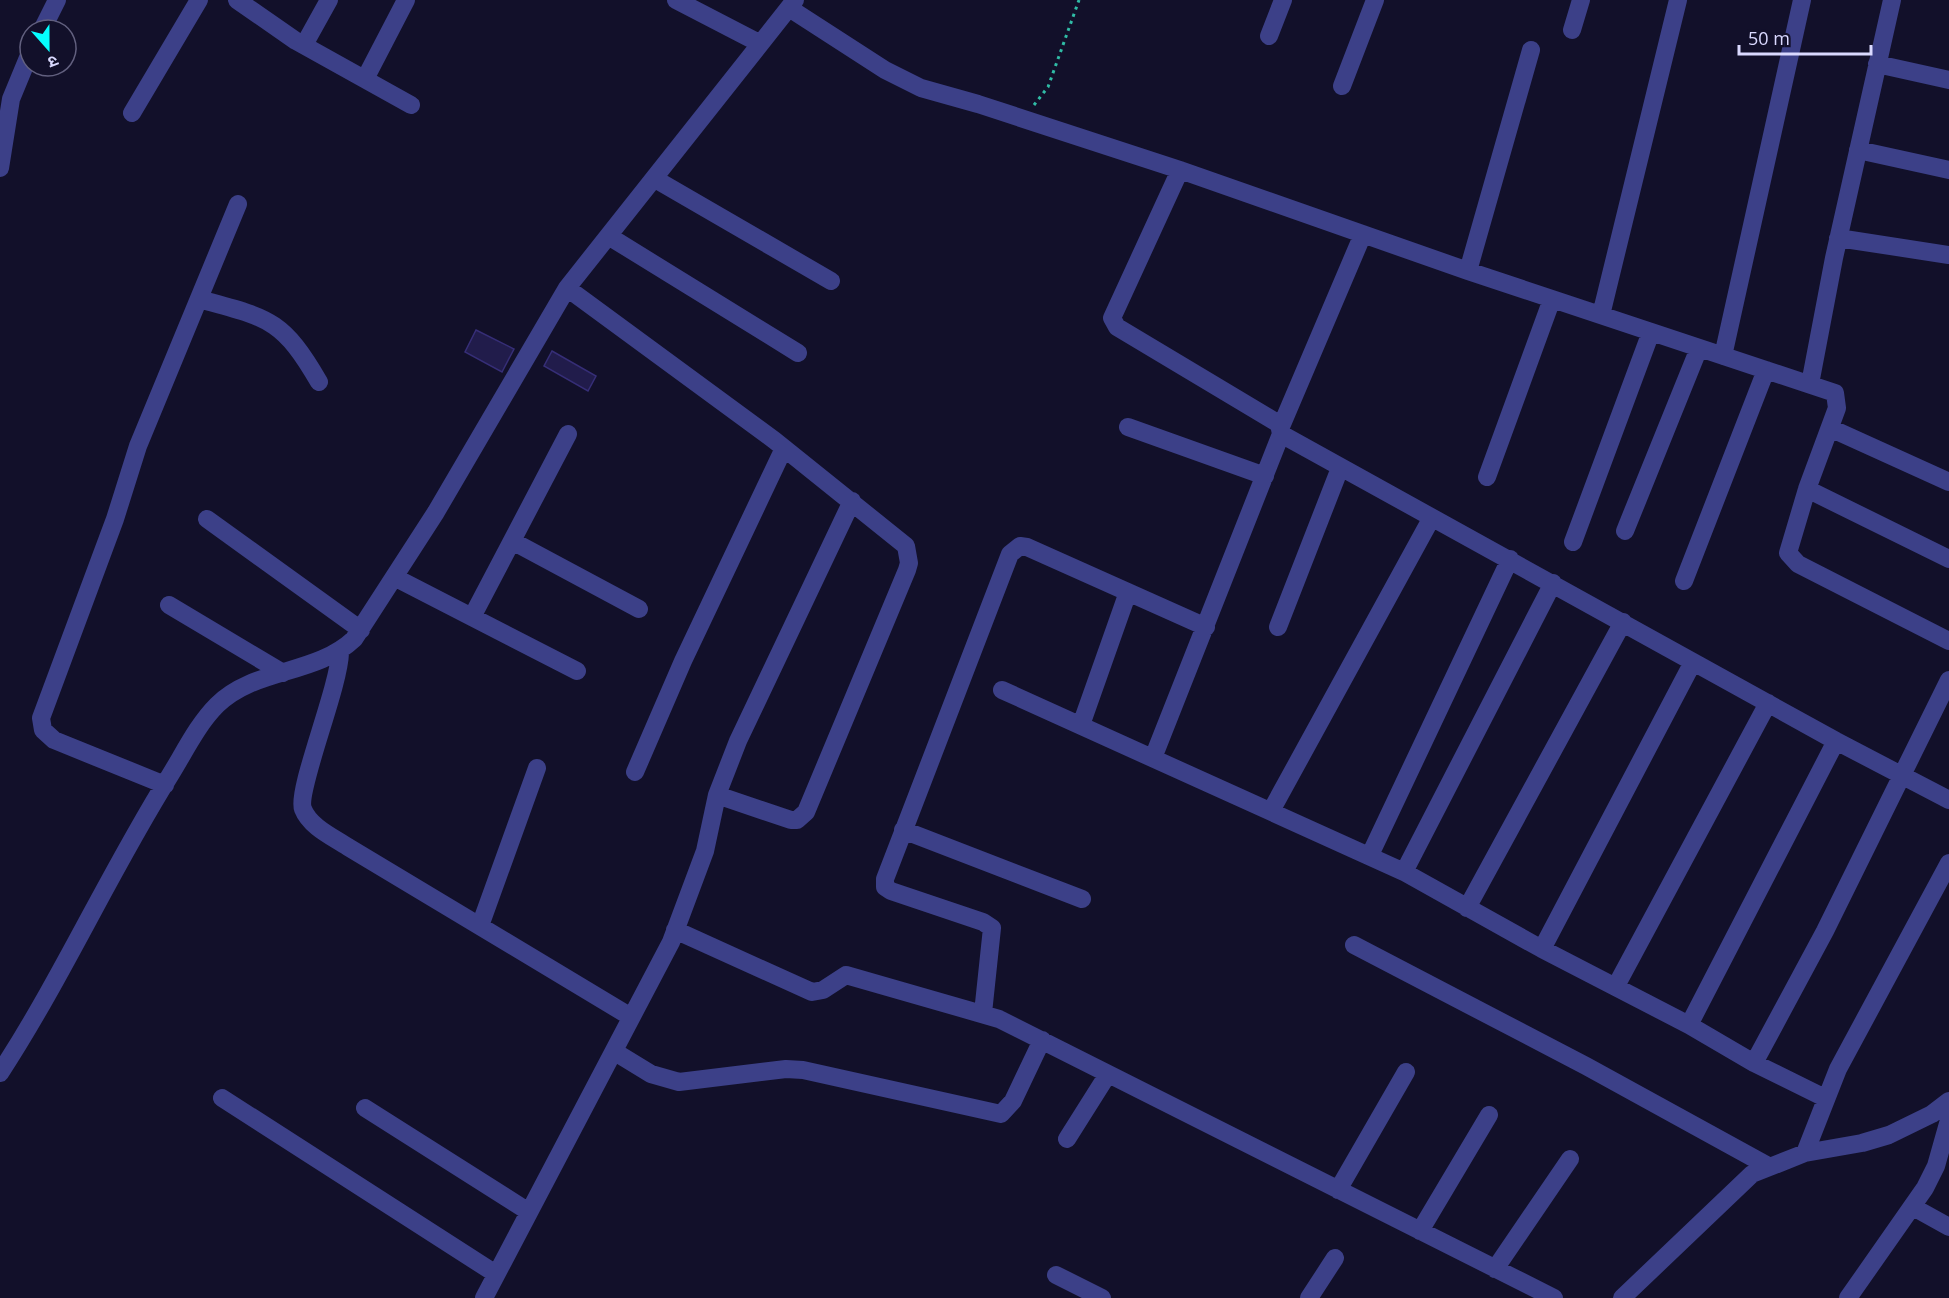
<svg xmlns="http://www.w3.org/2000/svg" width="1949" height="1298" viewBox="0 0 1949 1298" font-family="'Open Sans','Noto Sans Devanagari',sans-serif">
<rect width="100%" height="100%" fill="#12102a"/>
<path fill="#211c4b" stroke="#362e77" stroke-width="1.5" d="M476,330l38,19 -12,23 -37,-20z
M552,351l44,25 -8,15 -44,-25z"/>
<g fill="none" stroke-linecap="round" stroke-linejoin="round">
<path stroke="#30bca6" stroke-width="3" stroke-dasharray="3 4.5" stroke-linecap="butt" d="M1034,105l14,-18 31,-87"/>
<path stroke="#3c4088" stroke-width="18" d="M237,0l59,41 115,64
M676,0l83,43
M789,8l96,62 36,18 57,16 202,66 288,101 367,122 2,15 -30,81 -19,64 10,11 151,77
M42,30l15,-30
M1572,30l9,-30
M1269,36l14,-36
M304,45l25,-45
M1877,64l72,16
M365,79l41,-79
M1342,86l33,-86
M132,113l67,-113
M1858,150l91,20
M0,168l11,-69 19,-46
M655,179l176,102
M610,237l188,116
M1838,238l111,17
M1468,271l63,-221
M567,288l207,152 132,106 3,17 -2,7 -101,242 -9,8h-6l-74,-25
M199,299c69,19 83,19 120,83
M1601,315l77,-315
M1723,356l79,-356
M1810,384l24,-126 58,-258
M1128,427l137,49
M1830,428l119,54
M1280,429l83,-195
M1281,434l555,307 113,59
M1487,477l65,-178
M1807,489l142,70
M207,519l154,111
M1625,531l74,-183
M512,541l127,68
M1573,542l78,-210
M396,578l181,93
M1684,581l82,-211
M169,605l114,68
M472,617l96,-183
M1278,627l62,-159
M340,653c-1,35 -44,138 -37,156 7,18 30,28 45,38l283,170
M1002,690l402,182 138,77 147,76 65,38 71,35
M1081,725l47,-133
M1153,758l128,-324 -2,-10 -162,-97 -5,-9 68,-148
M635,772l48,-111 101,-213
M165,785l-111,-45 -11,-10 -2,-12 74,-199 23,-73 100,-242
M1271,811l160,-292
M903,830l179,69
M1370,855l140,-296
M1404,872l149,-289
M1467,908l156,-286
M480,926l57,-158
M675,930l137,62 11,-2 23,-15 153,44 555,279
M1354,945l232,121 182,100
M1542,949l151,-287
M1616,986l152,-283
M983,1013l9,-85 -9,-6 -92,-31 -6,-4v-8l125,-325 10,-8 7,1 179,80
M1689,1025l147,-284
M615,1052l36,22 28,8 107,-13 17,1 198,44 12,-13 29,-61
M1754,1063l71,-132 124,-251
M0,1073c62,-95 109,-200 169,-296 15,-24 28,-52 48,-72 37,-37 99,-30 137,-66l82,-127 131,-224 228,-288
M222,1098l274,176
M365,1108l164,104
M1067,1139l41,-65
M1805,1153l33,-84 111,-206
M1338,1190l68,-118
M1913,1207l36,20
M1420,1231l69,-116
M1495,1269l75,-110
M1056,1275l46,23
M484,1298l187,-356 34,-91 12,-56 21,-54 114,-240
M1309,1298l26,-40
M1622,1298l130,-124 53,-21 57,-10 27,-8 43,-21 17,-13
M1848,1298l77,-110 11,-22 13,-46"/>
</g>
<g transform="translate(48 48) rotate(159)"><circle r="28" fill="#12102a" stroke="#62607f" stroke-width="1.5"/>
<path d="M0-4.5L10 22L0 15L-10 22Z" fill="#05feff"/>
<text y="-9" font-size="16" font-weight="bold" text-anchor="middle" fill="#dad9ff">उ</text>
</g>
<path d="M1739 45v9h132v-9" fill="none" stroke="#dad9ff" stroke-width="3"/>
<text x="1748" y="45" font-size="18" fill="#dad9ff" stroke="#12102a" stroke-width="4.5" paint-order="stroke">50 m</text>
</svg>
